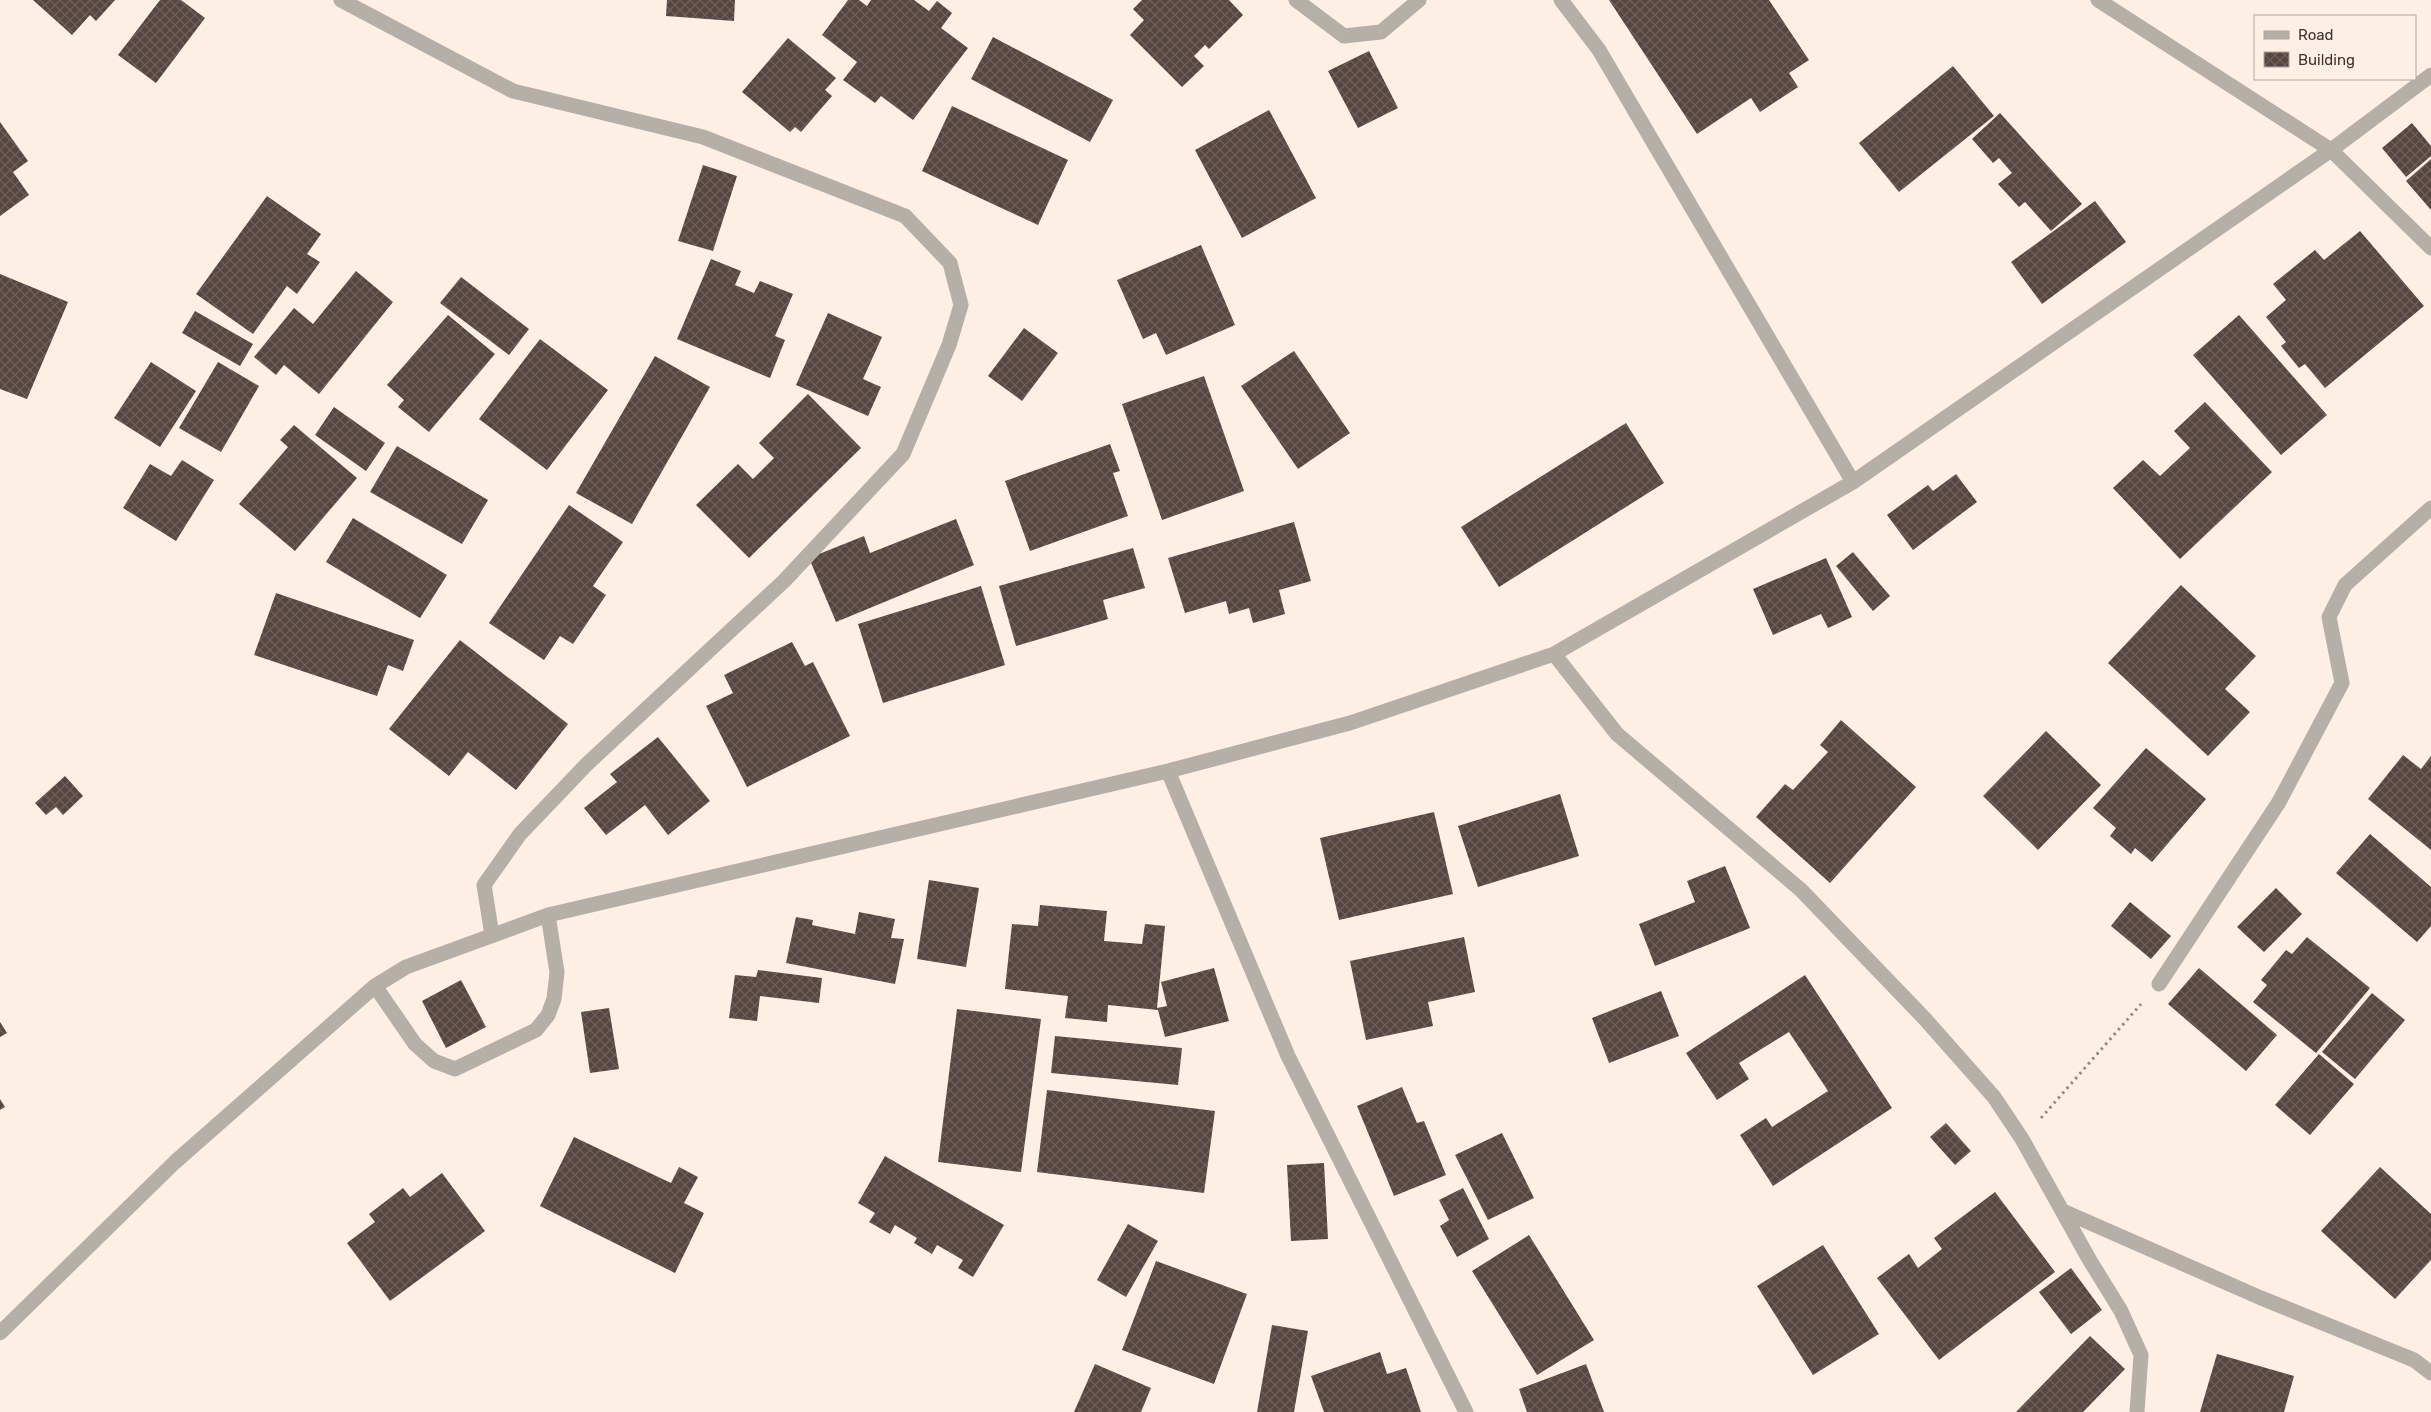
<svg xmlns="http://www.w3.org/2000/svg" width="2431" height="1412" viewBox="0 0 2431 1412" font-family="Rubik,sans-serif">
<defs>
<pattern id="building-cross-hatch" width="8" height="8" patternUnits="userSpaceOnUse" patternTransform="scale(1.25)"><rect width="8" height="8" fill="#574640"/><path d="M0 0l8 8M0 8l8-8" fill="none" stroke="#6d5f5a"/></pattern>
</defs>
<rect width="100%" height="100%" fill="#feefe5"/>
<path fill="url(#building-cross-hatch)" d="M33,0h82l-19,21 -6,-6 -18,20z
M160,0h21l24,18 -49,65 -38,-28z
M667,0h68l-1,21 -68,-5z
M848,0h11l8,6 4,-6h43l15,11 8,-10 15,12 -11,15 27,20 -55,72 -32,-24 -6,7 -32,-23 14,-18 -35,-27z
M1142,0h87l14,15 -34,34 -4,-4 -11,11 10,10 -22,21 -52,-52 14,-15 -11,-11z
M1609,0h160l40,60 -20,13 9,14 -38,25 -9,-14 -54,36z
M993,37l120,63 -23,42 -119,-63z
M788,38l48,40 -11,12 7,6 -31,36 -6,-5 -5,5 -48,-40z
M1369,51l29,57 -40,20 -30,-57z
M1953,66l41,50 -95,76 -40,-49z
M952,106l116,54 -30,65 -116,-54z
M1269,110l47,88 -74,40 -47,-88z
M2000,113l82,91 -31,27 -26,-29 -6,5 -21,-23 14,-11 -13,-15 -6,5 -21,-24z
M0,122l28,39 -15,11 16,23 -29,21z
M2412,123l19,23v10l-25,21 -24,-29z
M2431,159v51l-25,-29z
M703,165l34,11 -24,75 -35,-10z
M267,196l54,38 -14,20 13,8 -23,32 -10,-8 -34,48 -57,-40z
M2095,201l31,41 -84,62 -31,-42z
M2360,231l64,75 -99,82 -20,-24 -6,4 -18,-22 5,-4 -20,-25 20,-17 -13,-16 42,-34 9,10z
M1201,245l34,80 -69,30 -10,-22 -13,6 -26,-59z
M711,259l30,12 -6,14 19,8 6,-12 33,13 -18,42 10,4 -15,38 -93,-39z
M356,271l37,31 -74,92 -35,-29 -8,10 -22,-18 40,-49 19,16z
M0,274l68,28 -41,97 -27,-10z
M461,277l68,52 -20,26 -69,-52z
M195,311l58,33 -13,22 -58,-33z
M828,313l54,24 -19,42 18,8 -13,29 -72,-31z
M448,315l47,39 -66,78 -31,-25 6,-7 -17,-15z
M2239,315l88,100 -46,40 -88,-100z
M1024,328l34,25 -36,48 -34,-25z
M540,339l68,51 -61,80 -68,-51z
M1294,351l56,82 -52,36 -57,-83z
M655,356l55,31 -78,137 -56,-31z
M151,362l45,29 -36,56 -46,-29z
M218,362l41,24 -38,66 -42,-24z
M1204,376l40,115 -82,29 -40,-116z
M808,394l53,54 -112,110 -53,-53 42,-41 15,15 21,-21 -15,-15z
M2205,402l67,70 -92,87 -67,-71 30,-28 17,16 30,-28 -16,-17z
M334,407l51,36 -19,28 -51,-36z
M1626,423l38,60 -165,104 -38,-60z
M294,425l63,53 -62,73 -56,-47 49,-57 -8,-7z
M1110,444l10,27 -7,2 15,43 -98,35 -25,-70z
M397,446l91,54 -26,44 -92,-52z
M182,460l32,20 -38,61 -53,-33 27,-44 21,12z
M1956,474l21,28 -64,48 -26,-35 41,-30 5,6z
M569,505l54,37 -30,44 13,9 -33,49 -13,-8 -16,24 -55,-37z
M353,518l94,57 -27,43 -94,-56z
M956,519l18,46 -138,57 -27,-64 55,-22 6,17z
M1294,522l17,59 -32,9 6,24 -32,9 -4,-15 -20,6 -3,-13 -41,12 -17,-55z
M1133,548l12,40 -42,12 5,19 -92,27 -17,-60z
M1853,552l37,44 -17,15 -37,-45z
M1826,558l26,59 -24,11 -7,-14 -48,21 -20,-46z
M2181,585l75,71 -31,33 25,23 -42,44 -100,-93z
M981,586l24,79 -122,38 -25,-79z
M276,593l138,47 -11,31 -15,-6 -11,31 -123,-41z
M460,640l108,84 -52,66 -48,-38 -19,24 -60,-47z
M792,642l13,24 8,-4 37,74 -103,51 -41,-81 27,-13 -9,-18z
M1841,720l75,67 -86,96 -74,-66 29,-33 8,6 35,-38 -8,-7z
M2046,731l55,54 -63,65 -55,-54z
M658,737l52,64 -42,34 -23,-30 -39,30 -22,-27 33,-26 -7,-8z
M2146,748l60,51 -54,63 -17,-14 -4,6 -21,-18 6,-8 -23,-20z
M2403,755l18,14 10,-13v94l-63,-51z
M65,776l18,20 -20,19 -7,-8 -10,8 -11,-12z
M1560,794l19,62 -101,31 -20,-61z
M1434,812l19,82 -114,26 -19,-82z
M2370,834l61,53v39l-14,16 -81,-69z
M1725,866l25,62 -95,38 -16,-42 56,-22 -8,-21z
M929,880l50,8 -13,79 -49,-8z
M2276,888l26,26 -38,38 -27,-25z
M2130,902l41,34 -20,23 -40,-33z
M1040,905l67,6 -3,30 38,3 3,-20 20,2 -8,82 10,-2 -6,-24 53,-14 15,53 -64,16 -7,-27 -50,-5 -1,17 -42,-4 3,-22 -63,-7 7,-65 26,2z
M859,912l36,7 -4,19 13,1 -9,45 -109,-21 10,-46 17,3 -1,5 43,9z
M1464,937l11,55 -47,10 5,24 -67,14 -16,-79z
M2307,937l63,51 -54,65 -63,-51 14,-17 -6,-5 25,-30 6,4z
M2199,968l78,67 -31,36 -78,-67z
M758,970l64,8 -3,25 -59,-7 -3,25 -28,-3 6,-43 21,2z
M1805,975l87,133 -119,78 -33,-51 26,-17 6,9 56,-36 -39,-59 -50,31 10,16 -32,21 -31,-47z
M461,980l25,47 -40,21 -24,-47z
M1661,991l18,45 -70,27 -17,-45z
M2372,993l33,27 -50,59 -33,-27z
M609,1008l10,61 -29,4 -9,-61z
M957,1009l84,10 -20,153 -83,-10z
M0,1022l7,11 -7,4z
M1055,1036l127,12 -4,37 -127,-12z
M2319,1054l35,30 -44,51 -35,-30z
M1402,1087l15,36 7,-2 22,54 -52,21 -37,-90z
M1047,1090l168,21 -11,82 -167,-21z
M0,1099l5,8 -5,3z
M1946,1123l25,28 -16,14 -25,-28z
M1502,1133l32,65 -46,22 -33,-65z
M574,1137l97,46 8,-16 19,10 -14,26 20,10 -29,60 -135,-67z
M885,1156l119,69 -31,52 -15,-9 5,-8 -26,-15 -5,9 -18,-11 3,-5 -22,-13 -5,9 -21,-12 6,-9 -17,-10z
M1324,1163l4,76 -37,2 -4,-76z
M2380,1167l51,47v46l-36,39 -74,-68z
M442,1173l43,58 -95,70 -43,-58 28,-21 -6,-8 34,-26 7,9z
M1463,1188l26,51 -32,18 -17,-31 9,-6 -10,-20z
M1995,1192l60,80 -116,88 -62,-82 32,-24 9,14 24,-19 -8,-11z
M1128,1224l30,17 -32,56 -29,-17z
M1529,1235l65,105 -57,35 -65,-104z
M1823,1245l56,89 -66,41 -56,-89z
M1156,1261l91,33 -33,90 -92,-34z
M2071,1268l31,42 -31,24 -32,-42z
M1272,1325l36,6 -14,81h-37z
M2090,1336l35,33 -42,43h-67z
M1380,1352l7,22 19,-6 15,44h-97l-13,-36z
M2217,1354l77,22 -10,36h-84z
M1095,1364l56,24 -10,24h-67z
M1586,1364l18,48h-77l-8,-23z"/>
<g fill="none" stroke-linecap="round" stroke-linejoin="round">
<path stroke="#958a83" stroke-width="3" stroke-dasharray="2.5 4" stroke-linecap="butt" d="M2041,1118l100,-114"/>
<path stroke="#b5afa8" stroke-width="15" d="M341,0l172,91 190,46 202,79 45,47 11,42 -12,40 -46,109 -119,127 -197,183 -67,70 -36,51 8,50
M1296,0l48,36 37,-4 38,-32
M1561,0l38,50 254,432
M2098,0l233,150 100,98
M1554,654l63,80 184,156 124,129 69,78 28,42 67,120 32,52 20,44 -4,57
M1168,771l120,285 178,356
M2159,984l120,-182 63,-119 -13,-66 16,-32 86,-77
M375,986l40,58 19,17 21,8 81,-39 12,-15 6,-16 3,-27 -9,-57
M2063,1211l198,87 153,62 17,13
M0,1333l175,-171 200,-176 31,-19 142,-52 620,-144 182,-48 204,-69 299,-172 478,-332 100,-75"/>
</g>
<rect x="2254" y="15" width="162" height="65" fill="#feefe5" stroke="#b0a59d"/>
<rect x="2264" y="31" width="25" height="8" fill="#b5afa8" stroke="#b0a59d"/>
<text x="2298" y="40" font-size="15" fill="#3c3530">Road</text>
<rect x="2264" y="52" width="25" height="15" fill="url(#building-cross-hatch)" stroke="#b0a59d"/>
<text x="2298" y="65" font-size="15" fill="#3c3530">Building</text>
</svg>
